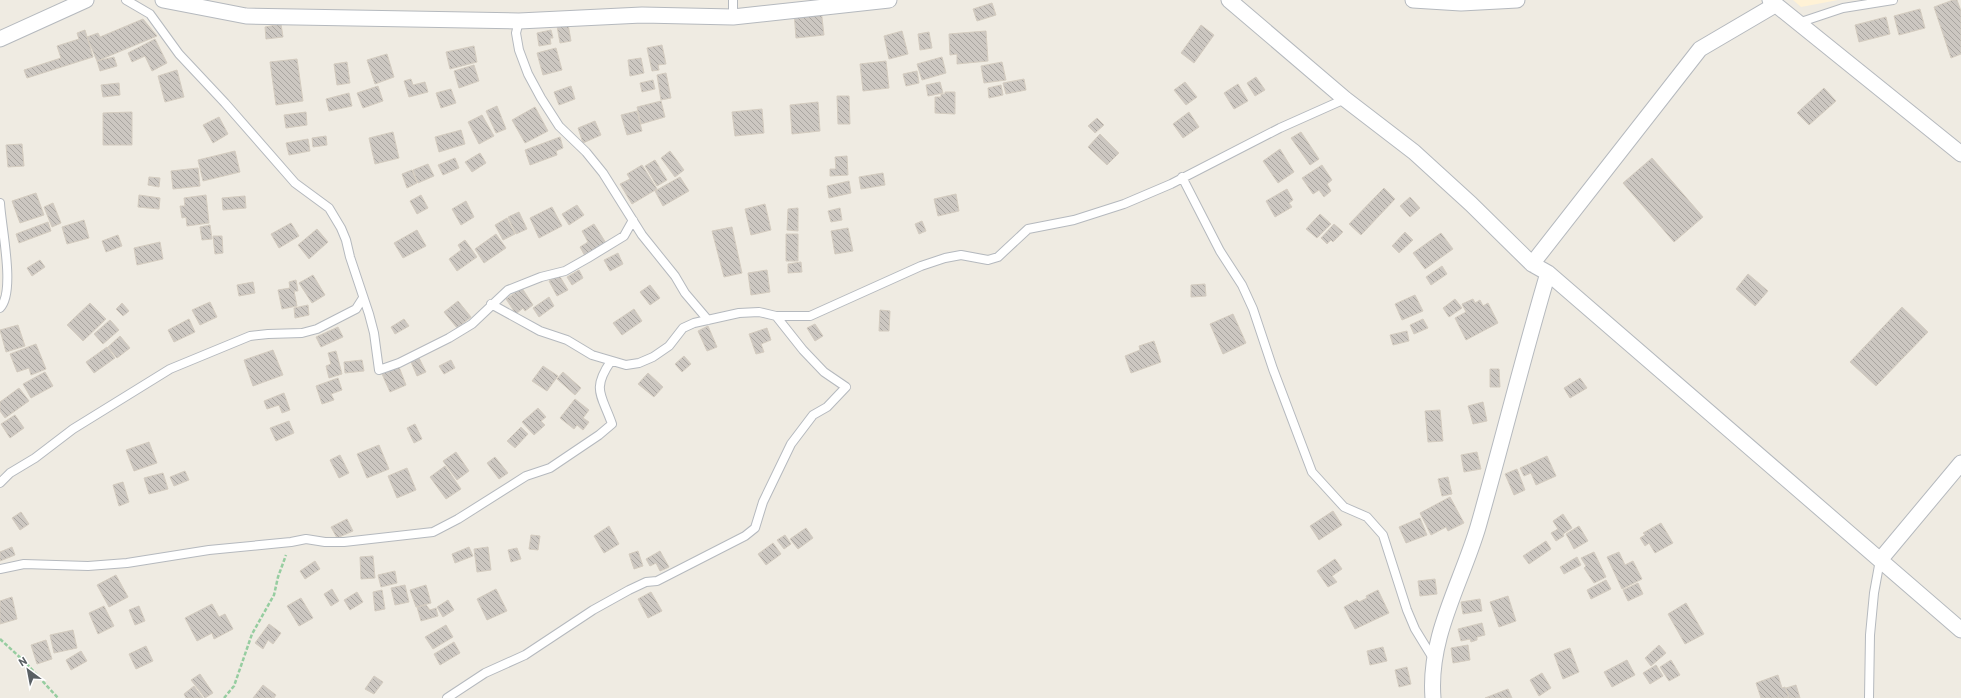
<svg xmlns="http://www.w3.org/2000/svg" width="1961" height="698" viewBox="0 0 1961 698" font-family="Barlow,sans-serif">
<defs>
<pattern id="building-back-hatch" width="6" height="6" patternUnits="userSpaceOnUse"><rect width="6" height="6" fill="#ccc7c1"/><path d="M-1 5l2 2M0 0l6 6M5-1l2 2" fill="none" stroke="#a9a5a0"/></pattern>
</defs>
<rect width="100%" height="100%" fill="#efebe2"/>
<path fill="#fff2d6" d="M1793,0h45l-37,7z"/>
<path fill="url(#building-back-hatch)" stroke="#d4ccc0" d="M1953,0h4l4,11v43l-10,4 -17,-51z
M992,3l4,12 -19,6 -4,-12z
M821,9l3,26 -28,3 -2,-26z
M1920,9l5,19 -26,7 -5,-19z
M1886,17l4,17 -31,8 -4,-17z
M143,19l14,17 -60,25 -10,-24 11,-4 2,4z
M281,24l2,13 -17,2 -1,-12z
M568,24l3,17 -11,2 -3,-17z
M1201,25l13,10 -20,28 -13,-10z
M85,30l8,27 -66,21 -3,-8 37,-12 -4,-12 22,-7 -2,-6z
M551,30l2,8h-3l1,6 -12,2 -2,-13z
M902,31l6,23 -19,5 -5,-23z
M986,31l2,30 -31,3v-10l-7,1 -1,-21z
M929,32l3,16 -12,2 -2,-16z
M155,39l12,24 -15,8 -7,-15 -13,6 -4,-9z
M662,45l4,19 -8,1 1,5 -7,1 -5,-23z
M474,46l3,16 -27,7 -4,-17z
M556,48l6,22 -19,5 -6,-22z
M387,54l7,23 -19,7 -8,-24z
M114,57l3,9 -17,5 -3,-10z
M942,57l4,16 -24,7 -5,-16z
M641,58l3,15 -14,3 -2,-16z
M297,59l6,42 -27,4 -6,-43z
M886,61l3,27 -26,3 -3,-27z
M347,62l3,21 -13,2 -3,-21z
M1002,62l4,18 -22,3 -3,-17z
M474,65l5,16 -20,7 -5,-17z
M177,70l7,27 -19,5 -7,-26z
M917,71l2,12 -13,3 -3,-12z
M666,73l5,25 -10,2 -4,-25z
M1256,77l9,13 -10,6 -8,-13z
M411,79l2,6 12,-3 3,10 -19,5 -5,-16z
M1024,79l2,11 -20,4 -3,-11z
M653,80l2,9 -13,3 -2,-9z
M940,82l3,11 -15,3 -2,-11z
M1185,82l12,15 -11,8 -12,-15z
M119,83l1,12 -17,2 -2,-12z
M1238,84l10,17 -14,8 -10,-16z
M1001,85l2,10 -14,3 -1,-10z
M378,86l5,15 -20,7 -6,-15z
M571,86l4,13 -16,6 -5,-13z
M1824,88l12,13 -27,24 -12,-12z
M451,89l5,14 -15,5 -5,-15z
M945,92h10v22l-20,-1v-16h6v-3h4z
M349,93l3,13 -23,5 -3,-12z
M837,96h12l1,28h-12z
M661,101l4,16 -24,7 -4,-17z
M818,102l2,29 -28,3 -2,-29z
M497,106l9,23 -10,4 -10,-22z
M535,107l13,24 -23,12 -13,-23z
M762,109l2,24 -29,3 -3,-24z
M637,111l5,20 -15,4 -6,-20z
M132,112v33h-29v-32z
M306,112l1,13 -21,3 -2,-13z
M1189,112l10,15 -16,11 -10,-14z
M482,115l12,21 -15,8 -11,-22z
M219,117l9,17 -15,9 -10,-18z
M1097,118l7,7 -9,8 -7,-7z
M595,121l6,14 -18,8 -5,-15z
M461,130l4,14 -26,8 -4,-15z
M393,132l6,26 -24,6 -6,-26z
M1301,132l18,27 -9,6 -19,-27z
M1100,134l19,19 -12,12 -19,-18z
M326,136l1,9 -14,2 -1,-9z
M560,137l3,11 -7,3 1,4 -27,10 -5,-15z
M308,139l2,12 -21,4 -3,-12z
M22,144l2,22 -16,1 -2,-22z
M1280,149l14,23 -16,11 -15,-22z
M235,151l5,21 -37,9 -5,-21z
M670,151l14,19 -9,7 -14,-19z
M480,153l6,10 -14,9 -7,-10z
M847,156l1,19 -18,1v-7h6l-1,-12z
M455,158l4,10 -16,7 -5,-10z
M1652,158l51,59 -29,25 -51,-59z
M655,160l12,20 -10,6 -12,-20z
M428,164l6,12 -16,7 -5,-13z
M642,165l15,24 -25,15 -12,-20 10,-5 -3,-5z
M1322,165l10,15 -5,4 4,7 -7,6 -5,-7 -6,4 -11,-16z
M198,168l2,18 -27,3 -2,-18z
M412,170l5,13 -10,5 -5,-14z
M883,173l2,12 -24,4 -2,-12z
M149,177l11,1 -1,9 -11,-2z
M680,177l9,14 -26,15 -8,-15z
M849,181l2,12 -22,5 -2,-12z
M1384,188l11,11 -34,36 -12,-11z
M1287,189l6,11 -4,3 3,4 -17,10 -9,-16z
M36,193l8,22 -24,8 -8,-22z
M956,194l3,17 -21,5 -4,-17z
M139,195l21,3 -1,11 -21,-2z
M206,195l3,28 -22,3 -1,-9 -4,1 -2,-12h5l-1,-8z
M421,195l7,13 -11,6 -7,-13z
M245,196l1,12 -23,2 -1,-12z
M1410,197l10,11 -10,9 -10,-11z
M466,201l8,16 -13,8 -9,-16z
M53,203l8,20 -9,4 -8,-20z
M765,204l6,26 -20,5 -6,-26z
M577,205l7,10 -15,10 -7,-11z
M552,207l10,19 -23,12 -9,-20z
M798,208v23l-11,-1 1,-21z
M840,208l2,12 -11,2 -3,-11z
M519,212l8,17 -11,5 -8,-17z
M1320,214l11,10 -14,14 -11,-9z
M507,218l8,16 -12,6 -8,-15z
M84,220l5,18 -22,6 -5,-17z
M922,221l4,10 -7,3 -4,-10z
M48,222l3,9 -32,12 -3,-9z
M291,223l8,13 -20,12 -8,-14z
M594,224l12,19 -21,13 -5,-9 8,-5 -6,-11z
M1334,224l9,8 -10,10 -2,-2 -4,4 -6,-6z
M210,225l2,14 -10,1 -2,-13z
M732,227l10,46 -18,4 -12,-46z
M848,228l5,23 -18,3 -4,-23z
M317,229l11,13 -19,17 -11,-14z
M417,230l9,16 -23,12 -9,-15z
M1405,232l8,8 -14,13 -7,-7z
M1441,233l12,16 -28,20 -12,-16z
M496,234l10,14 -22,15 -9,-14z
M786,234h12v27h-12z
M118,235l4,11 -16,6 -4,-11z
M213,236h9l1,17 -8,1z
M465,240l12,17 -20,14 -8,-12 12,-9 -3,-5z
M160,242l3,17 -26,6 -3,-17z
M618,253l5,11 -13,7 -6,-11z
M40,260l5,7 -13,9 -5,-8z
M801,262l1,10 -14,1v-9z
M1442,266l5,8 -16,11 -5,-8z
M579,270l4,8 -11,7 -5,-8z
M767,270l3,22 -19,3 -3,-22z
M1748,274l20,17 -13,15 -19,-17z
M313,275l12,20 -13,8 -13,-20z
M559,275l9,15 -11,6 -8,-15z
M296,280l2,11h-4l3,15 -15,3 -4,-19 12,-2 -1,-6z
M253,282l2,11 -16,3 -2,-11z
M1205,284l1,12 -15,1v-12z
M650,285l10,13 -10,7 -10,-13z
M522,288l11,17 -8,6 -2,-3 -7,6 -10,-15z
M1415,295l8,16 -21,9 -7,-16z
M549,297l5,9 -15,11 -6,-9z
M1455,299l7,9 -13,9 -6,-9z
M1473,299l2,4 5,-3 3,6 5,-3 10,20 -32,17 -11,-22 11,-6 -4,-8z
M458,301l13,16 -14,11 -13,-16z
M210,302l7,15 -17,8 -8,-15z
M90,303l16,16 -23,22 -16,-16z
M122,303l7,8 -6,5 -7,-7z
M308,305l1,10 -14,3 -1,-10z
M1902,307l26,25 -52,54 -26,-24z
M634,309l8,12 -20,14 -9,-12z
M880,310l10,1 -1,20h-10z
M1233,314l13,29 -23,11 -13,-30z
M189,319l6,13 -21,10 -6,-12z
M404,319l5,7 -14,8 -4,-7z
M1423,319l5,9 -14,6 -4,-9z
M110,320l9,10 -16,14 -9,-10z
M815,324l8,12 -8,5 -8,-13z
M18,325l7,21 -19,6 -6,-22z
M708,326l9,21 -10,4 -9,-20z
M338,327l5,10 -22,10 -5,-10z
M767,328l4,12 -10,4 3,8 -8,2 -7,-20z
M1407,331l2,10 -16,4 -3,-10z
M120,336l10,12 -13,10 -9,-11z
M1154,341l7,21 -30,11 -6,-17 15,-6 -1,-4z
M36,344l10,25 -15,6 -2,-7 -12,4 -7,-18z
M107,347l8,11 -21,15 -8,-11z
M273,350l10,25 -30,11 -9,-26z
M336,351l6,23 -13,4 -3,-12 5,-2 -3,-11z
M684,356l7,8 -9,8 -7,-8z
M419,358l7,14 -9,4 -6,-14z
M362,360l2,11 -19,2 -1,-11z
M451,360l4,8 -11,6 -5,-8z
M543,366l15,10 -11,15 -15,-10z
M399,367l7,18 -16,7 -8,-18z
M1490,369h9l1,18h-10z
M45,372l8,14 -22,12 -8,-14z
M563,372l18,16 -6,7 -18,-16z
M648,373l15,14 -9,10 -16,-13z
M338,378l4,12 -11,4 3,6 -12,4 -6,-18z
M1580,378l7,10 -17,10 -6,-10z
M19,388l10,13 -24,17 -5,-7v-9z
M284,393l6,17 -8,3 -3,-8 -12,4 -3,-8z
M575,399l14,11 -6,8 6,4 -6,8 -6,-5 -3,4 -14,-11z
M1483,402l4,19 -14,3 -5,-18z
M538,408l8,9 -5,4 4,4 -11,10 -12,-13z
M1440,410l3,31 -15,1 -3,-31z
M15,415l9,13 -14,10 -9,-14z
M289,421l5,12 -18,8 -6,-13z
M415,424l7,15 -8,4 -7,-15z
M521,427l7,7 -13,14 -8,-7z
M149,442l8,21 -23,8 -8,-21z
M379,445l10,24 -22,9 -10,-24z
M456,452l13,19 -12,9 -14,-19z
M1477,452l4,17 -17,3 -3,-17z
M340,455l9,18 -10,5 -9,-18z
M1547,456l9,20 -20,9 -5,-12 -7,3 -4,-8z
M495,457l13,16 -9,6 -12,-16z
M445,466l16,23 -15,10 -16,-22z
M407,468l9,22 -19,8 -9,-22z
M1517,469l8,21 -11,5 -9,-21z
M185,471l4,9 -15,6 -4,-9z
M163,473l5,16 -19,5 -5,-16z
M1448,477l4,17 -10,2 -4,-17z
M123,482l6,20 -10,4 -6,-21z
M1450,497l14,26 -16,8 -2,-4 -15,8 -11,-22z
M1333,511l9,14 -23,15 -9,-14z
M21,512l8,12 -9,6 -8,-12z
M1563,514l9,14 -9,6 1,2 -8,5 -5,-8 7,-4 -5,-8z
M1420,518l7,17 -21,8 -7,-16z
M347,519l6,12 -16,7 -6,-11z
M1661,523l12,20 -18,10 -6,-10 -4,3 -5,-8 5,-3 -2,-2z
M609,526l10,18 -15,9 -10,-17z
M1579,526l9,15 -14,8 -8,-15z
M806,528l7,10 -15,11 -8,-10z
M531,535l9,1 -2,14 -9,-1z
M785,535l6,9 -7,5 -7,-9z
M1546,541l5,8 -22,15 -6,-8z
M773,543l8,11 -15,11 -8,-11z
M12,547l3,8 -15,6v-9z
M469,547l4,9 -18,7 -3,-9z
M488,547l3,23 -14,2 -3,-23z
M517,548l4,11 -10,3 -3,-12z
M638,551l5,15 -9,3 -5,-15z
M660,551l9,16 -9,4 -4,-8 -6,3 -4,-7z
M1594,552l12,25 -12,6 -10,-15 2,-2 -5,-8z
M1619,552l6,13 8,-4 9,18 -20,10 -15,-32z
M373,556l2,22 -14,1 -1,-22z
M1577,557l4,8 -17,9 -4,-7z
M1335,559l7,10 -10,7 5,6 -9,5 -11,-16z
M315,561l5,8 -15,10 -5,-8z
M395,571l2,12 -16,4 -3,-12z
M116,575l12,22 -19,10 -12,-22z
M1435,579l2,15 -17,2 -2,-15z
M1606,580l5,9 -20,10 -4,-9z
M1638,583l5,11 -15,7 -5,-11z
M405,585l4,17 -14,3 -4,-17z
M426,585l5,18 -15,4 -6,-17z
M332,589l7,12 -8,5 -7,-12z
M496,589l11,22 -20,9 -10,-21z
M382,590l3,19 -10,2 -2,-19z
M1378,590l11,23 -34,16 -11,-22 13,-7 2,2 8,-4 -1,-2z
M357,592l6,10 -13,8 -6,-10z
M651,592l11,19 -14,7 -10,-19z
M1508,596l8,25 -17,6 -9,-25z
M12,597l5,22 -17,5v-23z
M301,598l12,20 -14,8 -12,-20z
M1480,599l2,12 -19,3 -2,-12z
M448,600l6,10 -11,7 -6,-10z
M1686,603l18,31 -19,10 -17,-30z
M212,604l7,13 6,-3 8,15 -19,10 -2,-6 -15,8 -12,-23z
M426,605l4,5 6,-2 2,8 -17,5 -4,-14z
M104,606l10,20 -16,8 -9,-21z
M139,606l6,15 -10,4 -6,-15z
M1482,623l3,12 -8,2v3l-6,2 -1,-3 -9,2 -3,-12z
M269,624l12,9 -8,11 -5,-4 -5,9 -8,-6z
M446,625l7,12 -20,12 -8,-12z
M73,630l4,18 -23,5 -4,-18z
M46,640l6,19 -15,5 -6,-19z
M454,642l6,11 -20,12 -6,-11z
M1468,645l2,15 -17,3 -2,-15z
M1659,645l7,8 -15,13 -6,-8z
M146,646l7,15 -17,8 -7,-15z
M1383,647l4,14 -17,4 -3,-14z
M1570,648l9,24 -16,7 -9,-25z
M81,651l6,10 -16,9 -5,-10z
M1627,660l8,15 -23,12 -8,-15z
M1671,660l9,15 -11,6 -9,-14z
M1656,665l7,11 -13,8 -7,-11z
M1407,667l4,17 -12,3 -4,-17z
M1542,673l9,15 -12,8 -9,-16z
M200,674l13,19 -8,5 -14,-18z
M1778,675l4,13 3,-1 4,11h-28l-5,-15z
M374,676l9,6 -9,12 -9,-5z
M263,685l13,10 -2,3h-21z
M1796,685l4,13h-11l-3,-10z
M194,686l9,12h-17l-2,-4z
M1508,689l4,9h-27z"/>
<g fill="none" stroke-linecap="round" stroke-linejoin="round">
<defs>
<path id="service" d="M126,0l24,14 29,40 46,49 70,80 34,25 12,20 5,12 4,17 19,57 5,19 5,37 20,-7 50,-25 23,-14 36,-34 33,-13 24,-6 23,-13 36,-22 9,-16
M733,0v17
M519,21l-3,12 3,17 9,24 13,24 18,28 27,26 17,21 39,62 33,41 10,17 23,27
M1798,23l45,-15 50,-8
M1182,177l38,74 22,34 11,24 20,60 39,103 32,35 23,10 16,18 24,75 8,19 19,31
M0,203c1,23 16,89 0,105
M776,316h34l111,-50 24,-8 16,-3 27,5 10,-3 30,-28 46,-9 50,-16 47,-20 109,-56 65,-29
M0,483l10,-10 25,-15 38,-29 97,-60 80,-33 18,-2 34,-1 15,-4 39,-20 7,-11
M0,569l24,-5 64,2 39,-3 82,-13 82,-8 15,-3 19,3h19l89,-10 25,-13 68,-43 24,-8 49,-33 13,-11c-10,-29 -21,-34 -1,-63
M447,698l38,-25 40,-18 68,-45 36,-20 17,-8 11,-1 88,-45 10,-8 8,-26 28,-58 22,-29 14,-8 19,-20 -22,-15 -21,-22 -27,-34 -17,-4 -20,1 -45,10 -11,5 -14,18 -16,11 -14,6 -13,2 -34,-10 -25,-15 -27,-9 -49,-27
M1869,698l1,-63 4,-42 6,-33"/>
<path id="minor" d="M163,0l83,16 273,5 123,-6 91,2 156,-17
M1229,0l116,99 69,53 57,52 61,60 16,9 413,357
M1413,0l48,3 56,-3
M1770,0l191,154
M0,39l86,-39
M1532,264l168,-215 75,-44
M1880,560l81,-97
M1433,698c-5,-61 28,-114 45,-171 24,-84 45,-170 70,-254"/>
</defs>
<use href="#service" stroke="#b5b9be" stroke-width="10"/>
<use href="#minor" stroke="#b5b9be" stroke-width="17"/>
<path stroke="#96cda0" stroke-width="2.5" stroke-dasharray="4 2" stroke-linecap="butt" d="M0,639l25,23 33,36
M224,698l10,-12 18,-52 22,-39 4,-18 8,-22"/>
<use href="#service" stroke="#fff" stroke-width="8"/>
<use href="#minor" stroke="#fff" stroke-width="15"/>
</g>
<g transform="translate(28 670) rotate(328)" stroke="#ffffff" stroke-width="3" paint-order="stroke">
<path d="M0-3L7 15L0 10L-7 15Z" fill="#5a6064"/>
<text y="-6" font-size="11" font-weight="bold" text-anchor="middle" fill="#5a6064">N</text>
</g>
</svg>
